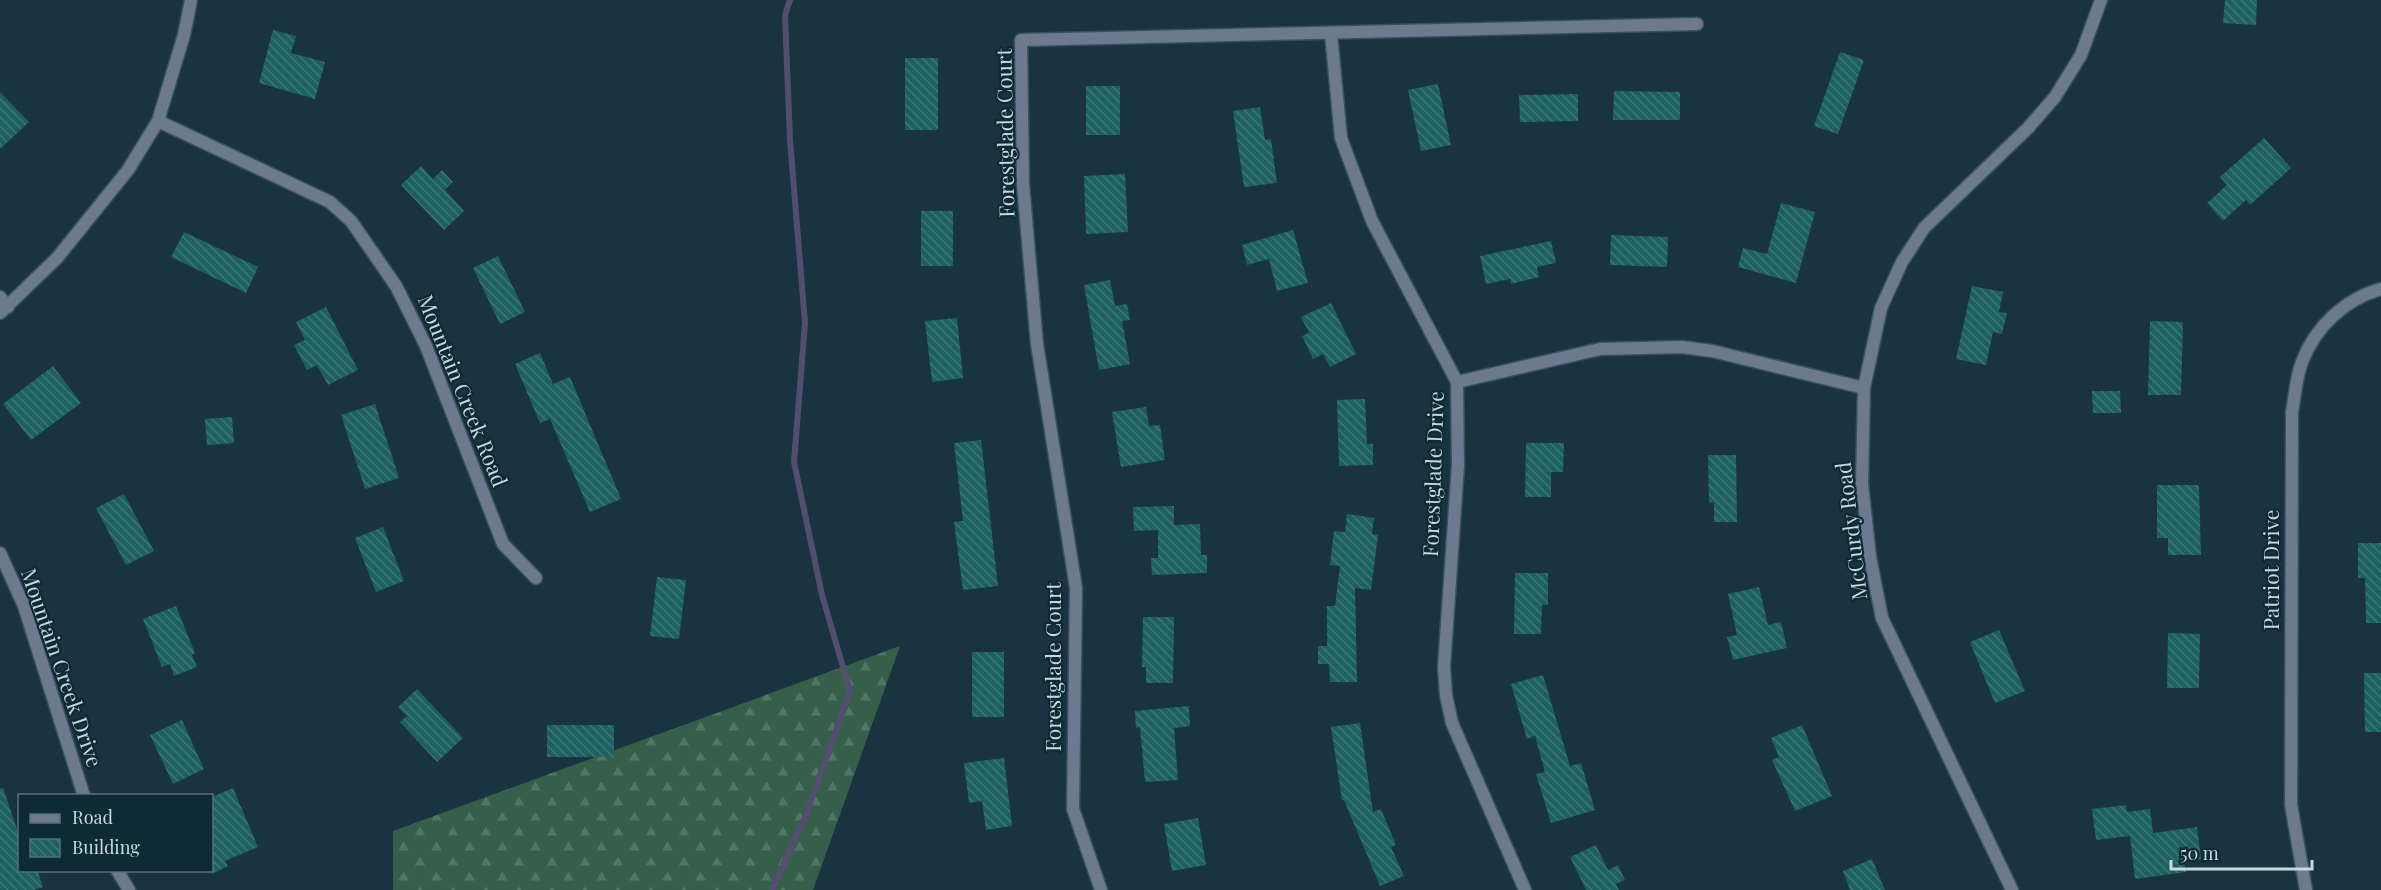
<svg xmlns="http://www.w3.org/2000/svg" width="2381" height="890" viewBox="0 0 2381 890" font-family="'Playfair Display',serif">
<defs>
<pattern id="forest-firs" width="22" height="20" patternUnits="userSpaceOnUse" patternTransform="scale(1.5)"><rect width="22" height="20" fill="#365f4a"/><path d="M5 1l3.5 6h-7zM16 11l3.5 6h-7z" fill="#527564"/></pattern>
<pattern id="building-back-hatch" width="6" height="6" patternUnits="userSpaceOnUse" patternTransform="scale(1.5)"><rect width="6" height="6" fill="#1c6160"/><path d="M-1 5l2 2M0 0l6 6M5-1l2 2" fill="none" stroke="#3c7776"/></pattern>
</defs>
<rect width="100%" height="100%" fill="#193440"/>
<path fill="url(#forest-firs)" d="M900,646l-87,244h-420v-59z"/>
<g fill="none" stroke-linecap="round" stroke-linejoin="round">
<path stroke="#534e70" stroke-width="6" d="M772,890l34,-75 44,-124 -28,-96 -28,-133 11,-139 -15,-183 -5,-125 5,-15"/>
</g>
<path fill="url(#building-back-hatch)" d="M2225,0h32l-1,25 -33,-2z
M273,30l23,6 -5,17 34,9 -10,37 -56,-16z
M1840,52l24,8 -26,74 -24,-8z
M905,58h33v72h-33z
M1438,84l13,61 -30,6 -13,-61z
M1086,86h34v49h-34z
M1614,91l66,1v28h-67z
M0,92l29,30 -29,27z
M1578,94v27l-58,1 -1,-27z
M1260,107l5,33 6,-1 6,44 -33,4 -11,-76z
M2264,138l27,30 -41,37 -4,-5 -23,21 -16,-18 20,-18 -7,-8z
M421,166l12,13 9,-9 11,12 -8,8 19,21 -20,19 -43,-45z
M1125,174l3,58 -42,2 -2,-58z
M1781,203l34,9 -19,71 -58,-16 5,-19 24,6z
M921,211h32v55h-32z
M1293,230l15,53 -31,8 -8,-32 -22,6 -5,-20z
M184,232l74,35 -12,26 -75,-36z
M1611,235l57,2 -1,30 -57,-2z
M1551,241l5,22 -19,4 2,10 -28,7 -1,-5 -24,5 -6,-28z
M498,256l27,56 -25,12 -27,-56z
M1110,280l5,26 12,-2 3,16 -8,1 8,43 -31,6 -15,-85z
M1972,286l31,6 -4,20 8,1 -5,21 -9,-2 -7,33 -30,-6z
M1331,303l25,51 -26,13 -7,-13 -10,5 -11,-23 7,-3 -8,-16z
M326,307l32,63 -30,15 -11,-20 -10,5 -13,-25 11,-5 -9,-18z
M957,318l6,60 -31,4 -7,-61z
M2150,321l33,1 -2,73h-33z
M540,353l13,31 17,-7 51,122 -31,13 -40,-93 -10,4 -25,-59z
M53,366l28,37 -50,37 -28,-36z
M2092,391h28l1,22h-28z
M1365,399l2,45h6v21l-34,1 -2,-66z
M375,404l24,74 -34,11 -24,-74z
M1146,407l3,19 11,-1 5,35 -44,7 -9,-55z
M232,417l2,26 -27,2 -2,-26z
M981,440l17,146 -35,4 -9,-68 9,-1 -9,-78z
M1526,443h38l-1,29h-12v25h-26z
M1708,455h28l1,67h-23v-20l-5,1z
M2157,485h42l2,70h-33v-17h-11z
M124,494l30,57 -28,14 -30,-57z
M1174,506v19l26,-1 1,31h6v18l-55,2 -1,-17h7v-28l-24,1 -1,-24z
M1347,514l27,4 -2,16 6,1 -7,55 -16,-2 2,94h-27l-1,-18h-11v-18h9v-40h8l5,-40 -10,-1 4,-34 11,1z
M383,527l21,54 -28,11 -21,-54z
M2358,543h23v80h-15l-1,-45h-7z
M1515,573h33v32h-6l-1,29h-27z
M657,577l29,3 -7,59 -29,-3z
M1759,587l9,38 13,-3 6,26 -54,12 -6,-23 10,-2 -9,-41z
M176,606l19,47 -3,2 5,12 -23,9 -4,-12 -8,3 -19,-48z
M1143,617h31l-1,66h-27v-16h-4z
M1999,630l26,61 -30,12 -25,-61z
M2168,633l32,1 -1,54h-32z
M972,652h32v65h-32z
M2364,673h17v59h-16z
M1543,675l27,91 11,-3 14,47 -44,13 -15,-49 9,-2 -10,-36 -8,3 -16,-55z
M417,689l46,49 -26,24 -37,-40 7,-6 -9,-9z
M1189,706l1,20 -16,2 4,52 -33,2 -5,-55 -4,1 -1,-17z
M182,720l22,49 -31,15 -23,-49z
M1360,723l13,89 8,-3 15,36 -5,2 13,29 -24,10 -36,-86h-2l-11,-73z
M547,725h67v32h-67z
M1802,725l30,71 -37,15 -23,-51 7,-3 -8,-19z
M1004,758l8,68 -26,4 -4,-29 -13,2 -5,-40z
M3,788l17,50v32h17l6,17 -9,3h-34v-101z
M233,788l25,59 -33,14 3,5 -16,8v-77z
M2126,805l1,7 23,-3 3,24 44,-6 4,32 -17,2 2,11 -51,7 -5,-43 -34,4 -4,-31z
M1198,818l8,47 -34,6 -8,-47z
M1596,845l12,25 10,-5 7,15 -9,4 3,6h-33l-16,-33z
M1872,859l13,31h-35l-7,-19z"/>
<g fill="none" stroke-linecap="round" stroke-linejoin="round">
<defs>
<path id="minor" d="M1331,34l10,104 31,83 85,161 1,83 -14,202 2,28 6,28 73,167
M158,121l172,81 21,19 45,65 30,60 77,198 33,34
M0,297l8,10
M0,313l57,-55 71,-88 30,-49 26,-86 7,-35
M1457,382l143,-33 82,-2 30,4 152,37
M0,553l24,53 60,190
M117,870l12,20
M1101,890l-28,-81 3,-221 -39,-244 -14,-160 -2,-144 676,-16
M2012,890l-130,-272 -12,-61 -8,-73 2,-96 17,-80 21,-46 22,-34 104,-100 27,-31 26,-42 20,-55
M2306,890l-15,-85 1,-393c3,-16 4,-35 10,-50 13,-35 43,-63 79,-73"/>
</defs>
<use href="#minor" stroke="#38525d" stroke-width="15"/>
<use href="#minor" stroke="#6c798f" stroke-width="12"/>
</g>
<g text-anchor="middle" stroke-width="4.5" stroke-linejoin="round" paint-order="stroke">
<g font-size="21" fill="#c8d8df" stroke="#0e2a35">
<text transform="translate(1006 133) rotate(-91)" y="7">Forestglade Court</text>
<text transform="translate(462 391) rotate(68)" y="7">Mountain Creek Road</text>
<text transform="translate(1434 474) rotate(-88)" y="7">Forestglade Drive</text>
<text transform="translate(1852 531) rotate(-97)" y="7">McCurdy Road</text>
<text transform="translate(2272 570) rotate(-90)" y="7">Patriot Drive</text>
<text transform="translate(1054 667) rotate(-90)" y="7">Forestglade Court</text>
<text transform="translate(61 668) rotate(71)" y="7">Mountain Creek Drive</text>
</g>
</g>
<rect x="18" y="794" width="195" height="78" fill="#0e2a35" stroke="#587079" stroke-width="1.5"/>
<rect x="30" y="814" width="30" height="9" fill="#6c798f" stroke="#587079" stroke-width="1.5"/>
<text x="72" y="824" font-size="18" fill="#c8d8df">Road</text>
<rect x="30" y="839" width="30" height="18" fill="url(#building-back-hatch)" stroke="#587079" stroke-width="1.5"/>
<text x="72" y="854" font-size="18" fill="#c8d8df">Building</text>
<path d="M2171 860v9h141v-9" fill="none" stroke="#c8d8df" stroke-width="3"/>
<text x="2180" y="860" font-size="18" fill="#c8d8df" stroke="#0e2a35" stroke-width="4.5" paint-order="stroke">50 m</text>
</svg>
